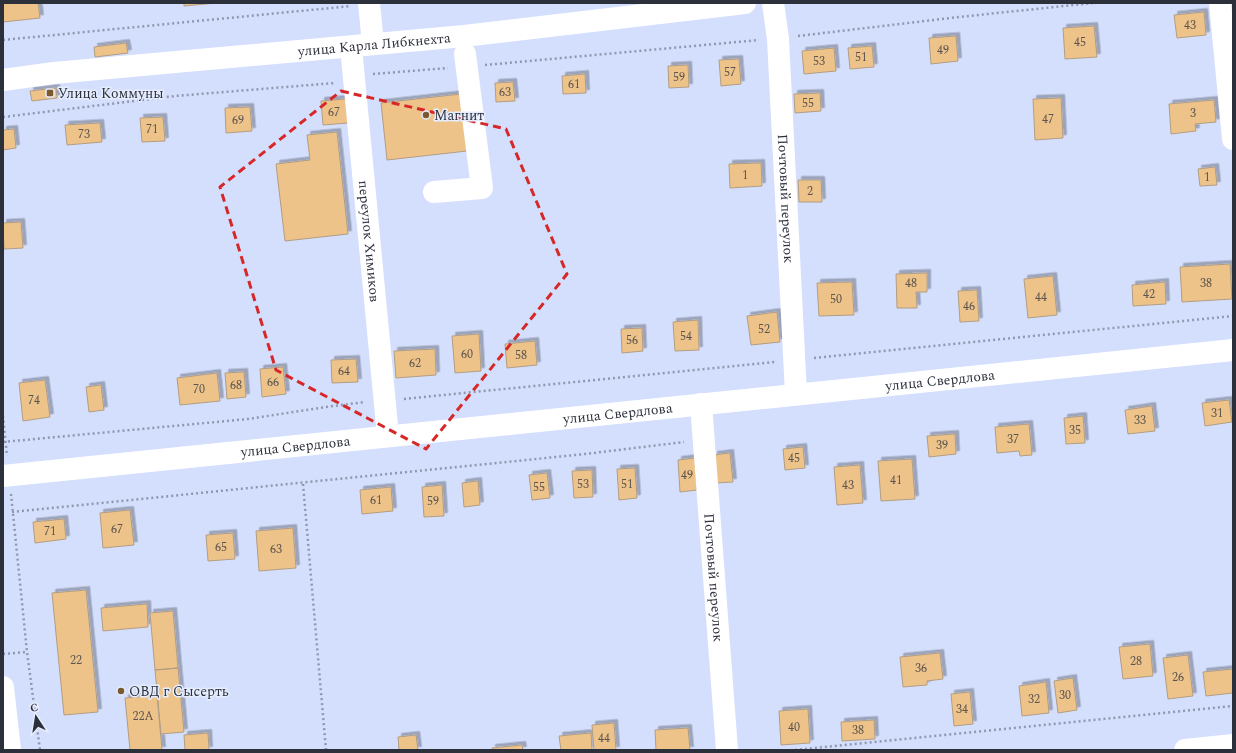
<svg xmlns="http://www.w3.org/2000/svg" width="1236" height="753" viewBox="0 0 1236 753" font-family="Spectral,serif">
<defs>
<filter id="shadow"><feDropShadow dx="3.5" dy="-3.5" stdDeviation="0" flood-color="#0004"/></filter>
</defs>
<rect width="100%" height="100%" fill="#d4dffd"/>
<path fill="#eec38a" stroke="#b19d84" filter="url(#shadow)" d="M3,3h35l2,15 -37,4z
M184,3h32l-32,3z
M1204,12l2,23 -29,3 -3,-23z
M1094,26l3,31 -32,2 -2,-31z
M956,36l2,25 -27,3 -2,-26z
M126,43l2,10 -33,4 -1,-10z
M872,46l2,21 -24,2 -2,-21z
M834,48l2,23 -32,3 -2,-23z
M739,59l2,25 -20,2 -2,-26z
M688,65l1,22 -20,1 -1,-22z
M585,74l1,19 -23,1 -1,-18z
M513,82l2,19 -19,1 -1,-19z
M56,88l1,10 -25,3 -2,-10z
M820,93l1,18 -26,2 -1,-19z
M461,94l6,57 -80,9 -6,-57z
M1061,98l2,40 -28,2 -2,-41z
M346,99l2,24 -25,2 -2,-24z
M1214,100l2,22 -21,2 1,7 -25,3 -2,-30z
M250,107l2,24 -26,2 -1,-25z
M163,117l2,24 -23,1 -2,-24z
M100,123l2,19 -35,3 -2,-20z
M14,129l2,19 -13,2v-20z
M337,132l11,102 -63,7 -9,-77 34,-4 -3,-25z
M761,163l1,23 -32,2 -1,-24z
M1215,167l2,18 -17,1 -2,-17z
M798,180h23l1,22h-23z
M21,222l2,26 -19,1 -1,-26z
M1230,264l2,35 -50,3 -2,-35z
M927,273v19h-11l1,16h-20l-1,-34z
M1053,276l4,39 -29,3 -4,-39z
M852,282l2,33 -35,1 -2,-33z
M1165,282l1,22 -33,2 -1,-21z
M977,290l2,31 -19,1 -2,-31z
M777,312l3,30 -29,3 -4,-29z
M698,320l1,30 -24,1 -2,-29z
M642,328l1,23 -21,2 -1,-24z
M479,334l2,37 -26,2 -3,-37z
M535,341l2,24 -30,3 -2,-24z
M435,349l1,26 -40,3 -2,-27z
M356,359l2,23 -26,1 -1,-23z
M283,367l3,27 -24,3 -2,-28z
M244,372l2,25 -19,2 -2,-26z
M217,373l3,28 -40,4 -3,-27z
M45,380l5,37 -27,4 -4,-38z
M101,385l3,25 -15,2 -3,-25z
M1229,400l3,22 -27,4 -3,-23z
M1152,406l3,25 -27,3 -3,-24z
M1083,416l2,27 -19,1 -2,-26z
M1029,424l3,31 -12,1 -1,-5 -22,2 -2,-26z
M955,434l1,20 -27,3 -2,-21z
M803,447l2,21 -20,2 -2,-21z
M730,453l3,29 -17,1 -2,-28z
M695,458l2,32 -17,2 -2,-32z
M912,459l3,40 -34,2 -3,-40z
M860,465l3,38 -26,2 -3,-38z
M635,468l2,30 -18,2 -2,-31z
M592,470l1,27 -19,1 -2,-27z
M547,473l3,25 -18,2 -3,-25z
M478,481l2,24 -16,2 -2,-24z
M442,485l2,31 -20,1 -2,-30z
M391,487l2,24 -31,3 -2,-24z
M130,510l4,35 -31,3 -3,-35z
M64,519l2,20 -31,4 -2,-21z
M293,528l3,40 -37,3 -3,-40z
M233,533l2,26 -27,2 -2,-26z
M86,590l12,122 -34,3 -12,-122z
M147,604l1,23 -45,4 -2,-23z
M173,611l5,57 -23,2 -5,-57z
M1150,644l3,32 -30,3 -4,-32z
M940,653l3,26 -16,2v4l-24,2 -3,-30z
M1188,655l5,41 -25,3 -5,-41z
M178,668l6,64 -23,2 -6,-64z
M1233,669v24l-27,3 -3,-24z
M1073,678l4,32 -19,3 -4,-32z
M1046,682l3,31 -27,3 -3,-30z
M970,692l3,32 -19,2 -3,-32z
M157,695l5,55h-32l-5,-52z
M808,709l2,34 -29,2 -2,-34z
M874,720l1,19 -33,2 -1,-19z
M614,723l2,27h-22l-2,-25z
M688,728l2,22h-34l-1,-20z
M208,733l1,17h-24l-1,-15z
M591,733l1,17h-31l-2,-14z
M416,735l2,15h-19l-1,-13z
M522,745l1,5h-31v-2z"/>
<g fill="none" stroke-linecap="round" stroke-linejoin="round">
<path stroke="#9098af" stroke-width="2.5" stroke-dasharray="2 3" stroke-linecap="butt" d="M798,36l161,-19 134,-14
M3,40l348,-34
M485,65l274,-25
M373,74l75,-6
M3,117l172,-21 160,-13
M814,358l419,-42
M404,399l371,-37
M3,416l4,40
M3,442l245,-23 85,-13 32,-4
M303,484l23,266
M11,494l16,158 13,98
M12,512l573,-58 99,-12
M3,654l24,-2
M795,750l438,-44"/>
<g stroke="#fff" stroke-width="22">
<path d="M369,3l4,41"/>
<path id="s1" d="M773,3l5,36 18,355"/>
<path d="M1220,3l13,136"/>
<path id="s2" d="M351,47l37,389"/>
<path id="s3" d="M3,80l51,-7 410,-37 281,-33"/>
<path d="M434,192l48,-4 -17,-134"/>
<path id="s4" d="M701,404l26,346"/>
<path id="s5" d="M3,476l1230,-126"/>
<path d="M3,687l7,63"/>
</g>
<path stroke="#fff" stroke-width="22" d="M1185,750l48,-5"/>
</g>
<path fill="none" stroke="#d62828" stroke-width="3" stroke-dasharray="8 5" stroke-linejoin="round" d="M341,91l165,38 61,145 -141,175 -150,-79 -56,-183z"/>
<g fill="#795a2f" stroke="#e6edfe" stroke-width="1.5">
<rect x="46" y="89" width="8" height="8" rx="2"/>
<circle cx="426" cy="115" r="4"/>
<circle cx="121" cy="691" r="4"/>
</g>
<g text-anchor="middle" stroke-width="3" stroke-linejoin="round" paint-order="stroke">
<g font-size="12" fill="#5c554f">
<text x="1190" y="29">43</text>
<text x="1080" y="46">45</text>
<text x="943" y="54">49</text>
<text x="861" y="61">51</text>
<text x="819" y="65">53</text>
<text x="730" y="76">57</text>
<text x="679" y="81">59</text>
<text x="574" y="88">61</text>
<text x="505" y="96">63</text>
<text x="808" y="107">55</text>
<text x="334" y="116">67</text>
<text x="1193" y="117">3</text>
<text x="1048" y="123">47</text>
<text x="238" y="124">69</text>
<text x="152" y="133">71</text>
<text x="84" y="138">73</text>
<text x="745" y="179">1</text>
<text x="1207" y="181">1</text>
<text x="810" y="195">2</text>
<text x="911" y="287">48</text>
<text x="1206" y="287">38</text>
<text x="1149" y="298">42</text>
<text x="1041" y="301">44</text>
<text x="836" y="303">50</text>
<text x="969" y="310">46</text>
<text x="764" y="333">52</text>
<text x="686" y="340">54</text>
<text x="632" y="344">56</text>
<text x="467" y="358">60</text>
<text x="521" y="359">58</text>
<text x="415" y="367">62</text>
<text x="344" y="375">64</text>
<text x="273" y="386">66</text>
<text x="236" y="389">68</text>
<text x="199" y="393">70</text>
<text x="34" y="404">74</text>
<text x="1217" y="417">31</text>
<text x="1140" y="424">33</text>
<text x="1075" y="434">35</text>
<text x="1013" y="443">37</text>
<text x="942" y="449">39</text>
<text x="794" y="462">45</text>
<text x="687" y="479">49</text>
<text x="896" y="484">41</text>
<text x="583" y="488">53</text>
<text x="627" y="488">51</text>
<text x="848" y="489">43</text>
<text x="539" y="491">55</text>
<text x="376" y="504">61</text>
<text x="433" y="505">59</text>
<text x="117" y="533">67</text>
<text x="50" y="535">71</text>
<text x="221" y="551">65</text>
<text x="276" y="553">63</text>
<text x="76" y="664">22</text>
<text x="1136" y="665">28</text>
<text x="921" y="672">36</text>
<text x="1178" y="681">26</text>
<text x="1065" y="699">30</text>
<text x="1034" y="703">32</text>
<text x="962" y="713">34</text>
<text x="143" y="720">22А</text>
<text x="794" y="731">40</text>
<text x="858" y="734">38</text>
<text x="604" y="742">44</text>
</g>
<g font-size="14" fill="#2c303b" stroke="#e6edfe">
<text dy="5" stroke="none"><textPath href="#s3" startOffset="373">улица Карла Либкнехта</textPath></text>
<text dy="5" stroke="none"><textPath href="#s1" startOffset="196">Почтовый переулок</textPath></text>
<text dy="5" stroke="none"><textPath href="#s2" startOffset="195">переулок Химиков</textPath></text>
<text dy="5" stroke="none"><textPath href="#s5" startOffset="942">улица Свердлова</textPath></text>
<text dy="5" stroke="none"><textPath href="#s5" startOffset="618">улица Свердлова</textPath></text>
<text dy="5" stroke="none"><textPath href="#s5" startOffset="294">улица Свердлова</textPath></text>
<text dy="5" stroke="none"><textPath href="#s4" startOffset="174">Почтовый переулок</textPath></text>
</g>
<g font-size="14" fill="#2c303b" stroke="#e6edfe" text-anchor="start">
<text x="58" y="98">Улица Коммуны</text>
<text x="434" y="120">Магнит</text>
<text x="129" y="696">ОВД г Сысерть</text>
</g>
</g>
<rect width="1236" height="753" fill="none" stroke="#2c303b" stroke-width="8"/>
<g transform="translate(36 717) rotate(348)" stroke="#e6edfe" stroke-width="3" paint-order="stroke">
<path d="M0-3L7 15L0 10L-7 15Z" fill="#2c303b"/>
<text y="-6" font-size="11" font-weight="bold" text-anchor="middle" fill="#2c303b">С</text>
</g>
</svg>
